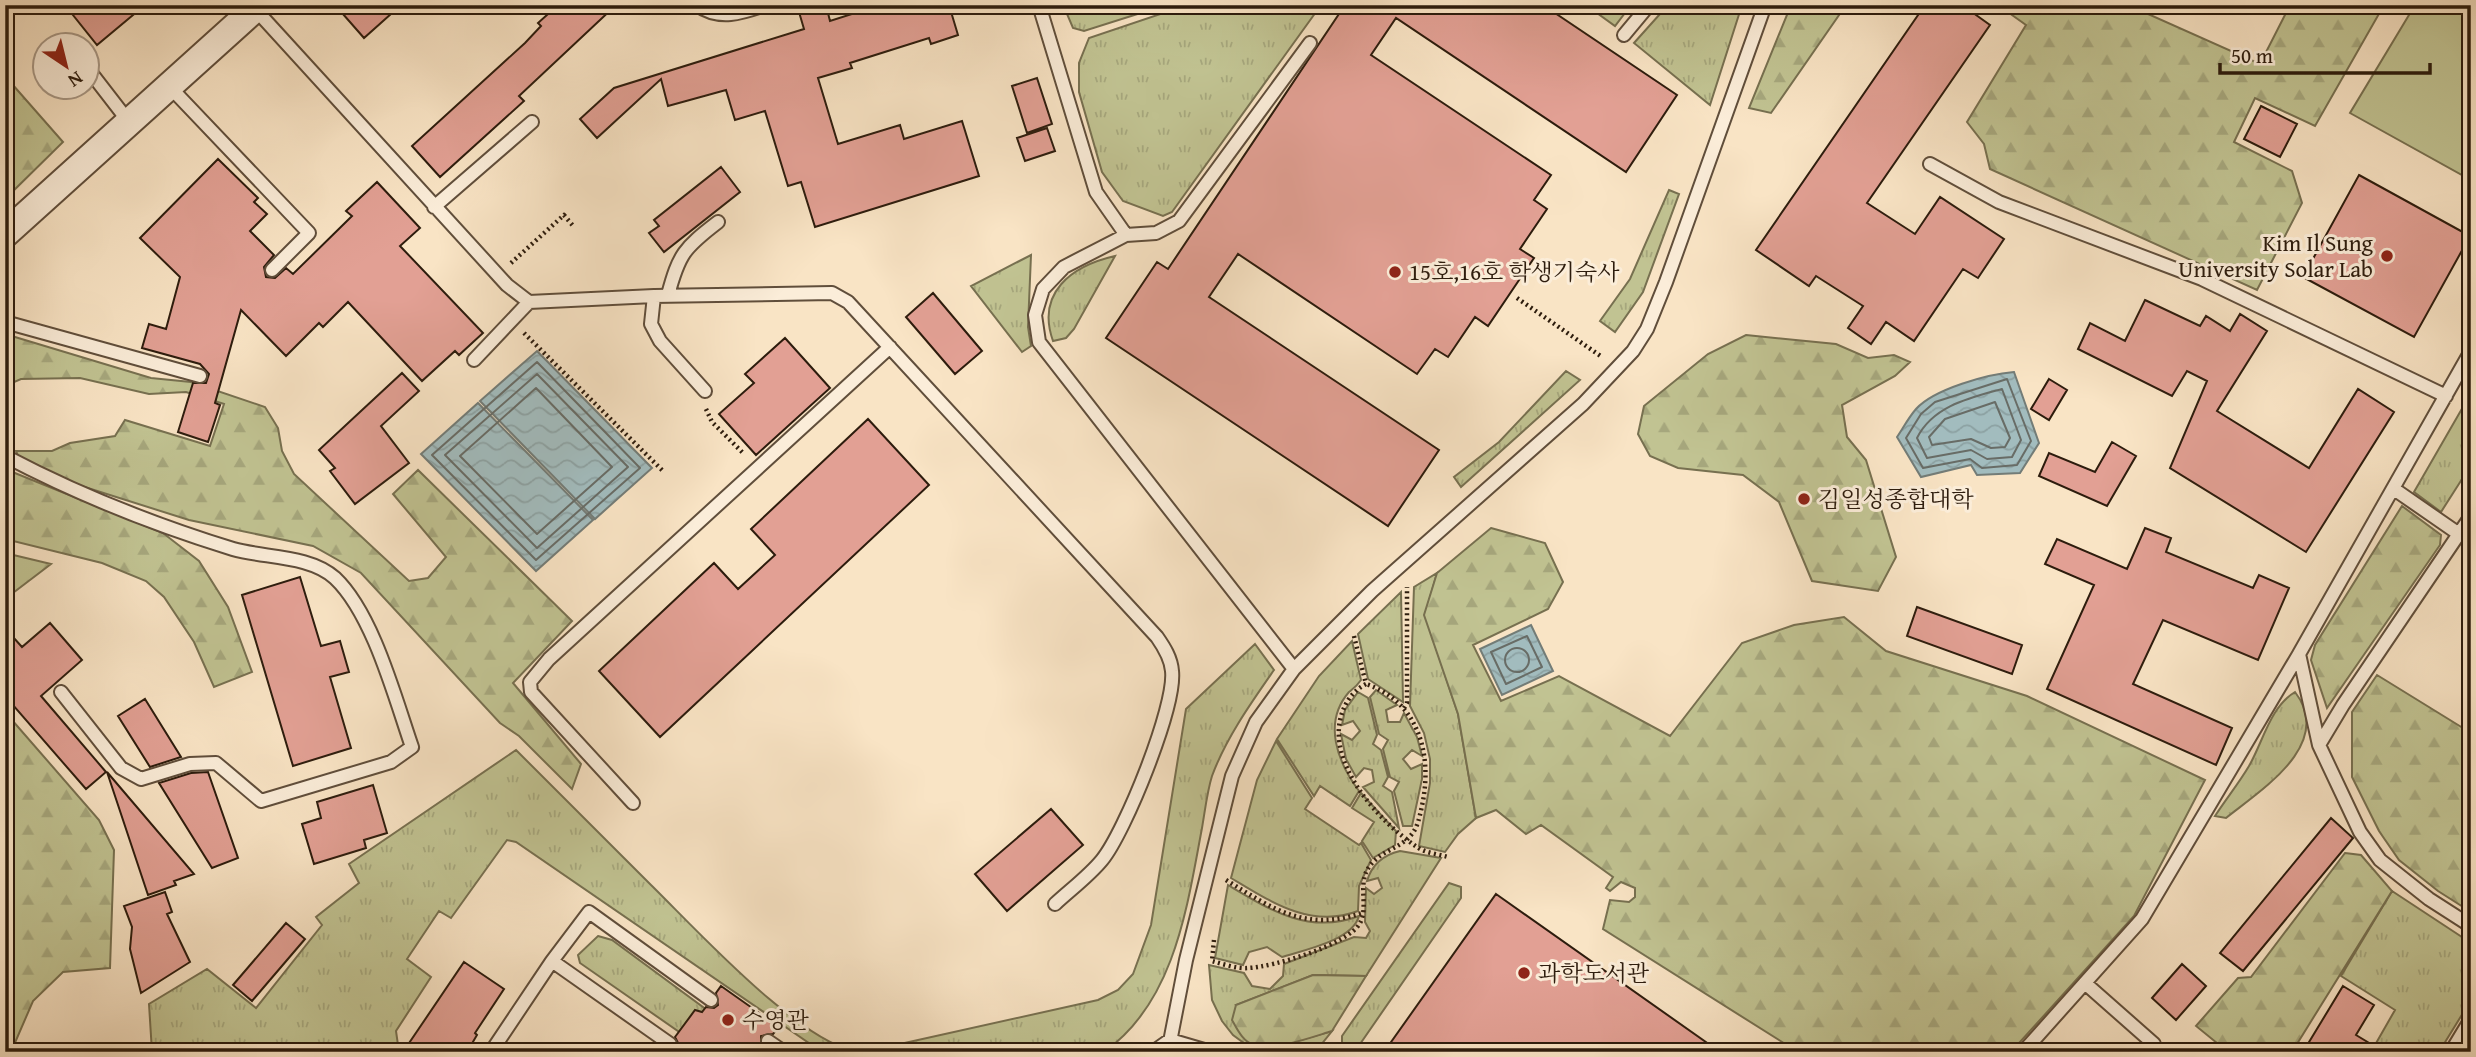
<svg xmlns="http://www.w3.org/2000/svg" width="2476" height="1057" viewBox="0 0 2476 1057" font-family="'Gentium Book Plus','Noto Serif KR',serif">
<defs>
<pattern id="grass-tufts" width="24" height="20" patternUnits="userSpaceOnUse" patternTransform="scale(1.75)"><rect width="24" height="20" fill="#c1c392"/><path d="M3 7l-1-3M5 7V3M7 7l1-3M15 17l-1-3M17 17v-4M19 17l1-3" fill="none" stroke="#a6a77d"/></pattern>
<pattern id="forest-firs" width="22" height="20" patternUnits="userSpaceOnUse" patternTransform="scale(1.75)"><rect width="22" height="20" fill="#c1c392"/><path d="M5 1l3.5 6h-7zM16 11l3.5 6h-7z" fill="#a6a77d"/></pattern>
<pattern id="water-waves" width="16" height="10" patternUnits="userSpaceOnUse" patternTransform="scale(1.75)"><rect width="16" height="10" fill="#a2bcbe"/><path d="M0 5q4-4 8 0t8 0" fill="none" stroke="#8ca1a2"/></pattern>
</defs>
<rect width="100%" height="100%" fill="#f9e4c5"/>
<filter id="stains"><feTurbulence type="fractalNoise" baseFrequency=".00286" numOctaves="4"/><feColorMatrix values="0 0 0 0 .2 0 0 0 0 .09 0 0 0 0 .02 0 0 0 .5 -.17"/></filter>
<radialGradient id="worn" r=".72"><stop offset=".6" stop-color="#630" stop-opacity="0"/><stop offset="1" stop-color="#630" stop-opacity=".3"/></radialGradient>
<path fill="url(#grass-tufts)" stroke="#777050" stroke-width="2" d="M1072,5h94l-82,26 -11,-3 -9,-21z
M1187,5h134l-149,207 -9,4 -40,-15 -21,-29 -23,-80v-29l10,-25z
M1586,5h45l-16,21z
M1668,5h74l-32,100 -76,-62z
M1669,190l10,4 -36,98 -28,40 -15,-11 30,-42z
M1031,255l-3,72 3,19 -9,6 -51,-66z
M1115,256l-41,73 -8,9 -13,3c-17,-48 18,-75 62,-85z
M1566,371l14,9 -119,107 -7,-10 45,-35z
M2471,393v72l-30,47 -27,-20z
M1437,573l-12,42 33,99 18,104 -18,16 -13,18 -26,-6 11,-63v-24l-6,-26 -14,-27 4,-119z
M1401,592l2,110 -35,-23 -10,-45z
M1352,641l9,39c-4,6 -7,8 -12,12 -27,31 -11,71 10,99l-9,15 -30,-20 -6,10 -37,-57 42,-63z
M1255,644l19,26c-23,33 -48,68 -62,106 -5,16 -7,35 -10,52 -15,79 -27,174 -98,224h-240l234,-52 20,-10 15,-16 18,-49 35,-216z
M1376,690l21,15 -11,5 2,12h12l4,-9 13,24 5,19 -10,-6 -9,9 8,10 11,-5v15l-10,47h-9l-9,-35 5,-9 -9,-5 -7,-28 5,-9 -9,-6 -9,-37z
M1358,692l10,6 9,37 -4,9 8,6 7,27 -5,9 9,6 7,36 -36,-41 11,-5 -2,-12 -8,-2 -8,9 -10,-18 -5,-25 11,6 8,-9 -7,-10 -11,4 3,-15z
M2295,692c40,52 -34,98 -69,126l-11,-2c11,-17 24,-33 34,-50 14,-24 21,-59 46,-74z
M1276,741l36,57 -7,11 54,36 2,-2 10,17 -12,26 -1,25c-47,18 -87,-9 -127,-33l26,-98z
M516,750c45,45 90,90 135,135 44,43 151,161 209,167h-38l-306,-210 -9,-2 -56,78 -12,-7 -32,48 24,18 -35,54 3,21h-247l-3,-48 58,-35 49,39 66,-83 -6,-8 43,-34 -10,-19z
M1361,793l35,38 -1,14 -22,13 -11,-17 12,-19 -22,-14z
M1400,851l41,7 -75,118 -53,-1 -77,30 51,39 45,-13 -16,20 -60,1 -23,-17 -11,-14 -10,-21 -3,-35 35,8 8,13 18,3 13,-13 1,-12 70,-27 12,1 4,-7 -5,-9 1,-34 8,6 8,-6 -4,-10 -11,3c5,-17 16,-26 33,-30z
M1449,883l12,4v11l-103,149 -11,4 -5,-4v-11z
M1228,885c42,25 81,50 131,31 -6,24 -54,34 -77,41l-15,-10 -18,5 -6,13 -28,-7z
M2392,891l79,52v57l-32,52h-68l24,-42 -54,-34z
M598,936l14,4 152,112h-56l-128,-89 -2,-8z"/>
<path fill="url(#forest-firs)" stroke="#777050" stroke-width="2" d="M1791,5h55l-75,108 -22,-5z
M1998,5h130l132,59 30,-59h94l-69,121 -60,-28 -21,44 58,29 10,32 -45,87 -267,-121 -6,-25 -17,-22 59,-97z
M5,76l58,66 -58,57z
M5,334l146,44 40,4 74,25 13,21 4,23 12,23 115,107 19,-3 18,-21 -53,-63 25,-24 154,151 -59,62 68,81 -9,25 -53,-53 -19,-13 -139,-150 -48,-27 -124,-26 -117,-37 -53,-25 -3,-7h36l18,-8 45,-7 10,-16 85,26 14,-42 -38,-12 -37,2 -69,-16 -59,1 -16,7z
M1746,335l90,9 32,14 26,-3 16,7 -15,14 -53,29 5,32 19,23 30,97 -18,34 -66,-10 -33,-79 -36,-27 -65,-7 -28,-12 -12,-22 6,-28 64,-52z
M5,469l158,64 36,28 29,46 24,65 -38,15 -20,-45 -30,-45 -18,-16 -44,-18 -97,-24z
M2402,506l39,29 -1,10 -113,163 -16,-48 4,-15z
M1491,528l54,15 18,39 -15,27 -75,36 28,56 58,-25 111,60 72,-93 52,-18 50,-8 42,34 141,45 178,84 -71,136 -123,136h-220l-1,-5 -187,-118 7,-29 19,2 6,-5v-9l-14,-6 -11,9 -4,-3 7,-11 -72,-52 -15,9 -30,-24 -20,8 -18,-104 -34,-99 13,-42z
M5,553l46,11 -46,35z
M2377,675l94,58v179l-33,-21 -39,-31 -20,-29 -27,-54v-65z
M5,712l94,108 15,30 -4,118 -47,4 -30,29 -22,51h-6z
M2345,853l16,2 31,36 -100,161h-64l-32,-26 42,-48 13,-1z
M1313,975l53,1 -34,55c-20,6 -57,20 -78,14 -11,-3 -17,-16 -22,-25l4,-15z"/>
<path fill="#c1c392" stroke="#777050" stroke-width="2" d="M2415,5h56v175l-121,-67z"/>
<path fill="url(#water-waves)" stroke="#737c77" stroke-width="2" d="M537,351l115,117 -57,51 -115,-118z
M2014,372l25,71 -19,30 -43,2 -6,-10 -50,12 -24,-40c6,-9 12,-20 19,-28 18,-20 72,-35 98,-37z
M478,403l115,117 -57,51 -115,-117z
M1531,625l22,46 -51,24 -22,-46z"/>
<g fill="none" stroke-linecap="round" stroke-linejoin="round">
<path stroke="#686c66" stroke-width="2" d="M537,362l103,106 -104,92 -104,-105z
M537,374l91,93 -91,81 -92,-93z
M2007,379l24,62 -14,24 -35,3 -12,-9 -47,9 -17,-30 15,-24 14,-12z
M536,388l76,79 -75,67 -77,-78z
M2002,389l19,51 -9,17 -25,2 -16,-9 -44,8 -10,-20c16,-32 52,-40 85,-49z
M1995,402l15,36 -5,9 -14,1 -20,-9 -39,6 -3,-8 16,-18z
M1527,636l15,31 -36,17 -15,-32z
M1505 660a12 12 0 1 1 24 0a12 12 0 1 1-24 0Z"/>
</g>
<path fill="#e2a094" stroke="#2d1c0d" stroke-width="2" d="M65,5h80l-48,40z
M335,5h66l-37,33z
M558,5h58l-97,91 5,5 -84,76 -28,-31 113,-103 16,-17 -3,-3z
M823,5h3l4,16 50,-16h69l9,30 -27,9 -2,-6 -79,25 2,5 -34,10 20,66 62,-19 4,14 58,-18 17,55 -164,51 -14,-45 -13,4 -23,-75 -30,9 -9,-30 -58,16 -7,-27 -64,59 -17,-19 34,-31 190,-59 -5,-17z
M1345,5h198l134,90 -51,77 -230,-154 -25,37 180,120 -17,25 13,9 -27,40 14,9 -46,68 -13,-9 -27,40 -13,-8 -18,25 -179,-120 -29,43 230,153 -51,76 -282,-188 51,-76 11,7z
M1925,5h37l28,20 -123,178 48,31 25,-37 64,42 -26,39 -15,-9 -49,72 -28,-19 -15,22 -23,-16 15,-22 -47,-30 -7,10 -53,-36z
M1037,78l15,46 -25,9 -15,-47z
M2261,106l36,18 -17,33 -36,-18z
M1047,128l8,23 -30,10 -8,-23z
M218,159l40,39 -4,4 13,12 -17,17 24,24 -10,12 2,10 9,1 11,-10 7,6 59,-58 -6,-5 31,-29 43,46 -20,18 83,87 -24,22 -4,-4 -33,30 -74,-79 -25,25 -4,-4 -33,33 -45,-46 -26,93 5,2 -12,37 -30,-10 15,-49h13l3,-9 -9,-10 -58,-16 7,-24 17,5 14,-52 -40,-39z
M721,167l19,25 -76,60 -15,-19 10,-7 -5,-6z
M2359,175l111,61 -56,101 -111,-60z
M933,293l49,58 -27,23 -49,-57z
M2145,300l55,26 6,-10 24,15 10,-17 27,17 -50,80 92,57 49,-79 36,23 -88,140 -136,-84 37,-87 -20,-10 -15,25 -94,-47 12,-26 35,18z
M785,338l45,50 -74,67 -37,-41 35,-31 -9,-9z
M402,373l17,18 -38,35 28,37 -54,41 -25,-33 5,-3 -16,-18z
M2049,379l18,11 -18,30 -18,-11z
M868,419l61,66 -269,252 -61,-66 115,-108 24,26 37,-34 -24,-26z
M2112,442l24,14 -29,50 -68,-30 10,-23 46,19z
M2145,528l26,10 -5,14 87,36 6,-13 30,13 -31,72 -95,-40 -30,64 99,44 -16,37 -169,-76 47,-104 -49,-21 12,-25 70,30z
M300,577l21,69 19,-5 9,31 -19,5 21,71 -58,18 -51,-171z
M1917,607l105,38 -10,29 -105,-38z
M50,623l32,37 -41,36 65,76 -20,17 -81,-93v-68l17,19z
M145,699l36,58 -31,10 -32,-51z
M107,772l87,102 -20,7 2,4 -28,10z
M208,772l30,86 -26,10 -53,-85 32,-10z
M373,785l14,48 -23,7 2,8 -52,16 -12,-40 19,-6 -4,-16z
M1051,809l32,36 -76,66 -32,-37z
M2331,818l22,20 -110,133 -23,-18z
M165,892l7,20 -5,2 23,48 -49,31 -11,-44 2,-22 -8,-21z
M1496,894l224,158h-336z
M286,923l19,16 -53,62 -19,-16z
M464,962l40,27 -29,44 2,2 -10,17h-64z
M2182,964l24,22 -30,34 -24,-22z
M721,986l58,41 -6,7 -12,2v16h-87l5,-7 -4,-8 20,-27 7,2 4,-5 8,1 4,-3 -2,-12z
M2343,986l31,19 -18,30 28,17h-81z"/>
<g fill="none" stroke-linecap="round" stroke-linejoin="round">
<defs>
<path id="service" d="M697,5c22,16 45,8 68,0
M1039,5l57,187 30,43
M255,9l252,276 22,17 125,-6 178,-3 16,9 309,335c7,10 14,21 15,34 4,35 -47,161 -70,189 -13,16 -32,30 -47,44
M1624,35l25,-30
M88,69l41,53
M169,86l140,147 -37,37
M1930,164l69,38 203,77 244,117
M434,207l98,-85
M668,295c11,-41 16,-47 50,-73
M654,296l-3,28 9,17 45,50
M5,322l195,54
M2471,351l-172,303 20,91 41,87 20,28 49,39 42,27
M474,360l55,-58
M5,456c72,38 150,69 228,93 31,9 77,6 102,29 38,36 60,120 77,169l-21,15 -130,39 -45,-38 -26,1 -49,15 -20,-11 -60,-76
M2394,489l65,45
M1294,669l-255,-327 -4,-27 8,-26 21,-22 62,-32 30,-2 23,-12 131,-178
M2319,745l24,-40 128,-189
M633,803l-102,-111 -1,-10 19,-23 341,-312
M552,961l37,-49 122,88
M2086,984l68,60
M768,1041l16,11
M491,1052l61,-91 118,83
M1153,1052l17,-12 41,12
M1168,1052l18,-92 46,-184 24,-54 38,-53 78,-78 211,-187 50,-53 14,-22 19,-47 99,-277
M2023,1052l119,-133 157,-265
M2451,1052l20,-33"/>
<path id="minor" d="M5,234l254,-229"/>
</defs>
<use href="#service" stroke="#604e3b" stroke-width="16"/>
<use href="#minor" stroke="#604e3b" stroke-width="30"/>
<path stroke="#2d1c0d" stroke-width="4.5" stroke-dasharray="2 3.5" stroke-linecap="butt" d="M511,263l53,-48 10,12
M1517,298l85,59
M524,333l140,139
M706,409l6,13 32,32
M1354,636l12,48c-12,6 -20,17 -24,29 -17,49 36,108 75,134 8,6 21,7 31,10
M1404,708l3,-5v-116
M1226,880c47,29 79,52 136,33
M1214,940l-2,21c11,3 25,8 36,7 25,-1 100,-23 112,-45 9,-16 -3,-39 9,-56 12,-18 34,-18 45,-36 5,-8 7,-21 9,-30 9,-50 -6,-100 -57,-117"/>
<use href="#service" stroke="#fbedd9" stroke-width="12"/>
<use href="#minor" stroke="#fbedd9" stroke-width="26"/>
</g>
<g fill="#8f2418" stroke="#fbedd9" stroke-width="2.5">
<circle cx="2387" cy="256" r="7"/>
<circle cx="1395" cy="272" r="7"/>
<circle cx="1804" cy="499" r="7"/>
<circle cx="1524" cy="973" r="7"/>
<circle cx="728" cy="1020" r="7"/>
</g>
<g text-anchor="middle" stroke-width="6" stroke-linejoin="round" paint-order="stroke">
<g font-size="23" fill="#2d1c0d" stroke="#fbedd9" text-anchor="start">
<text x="2373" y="251" text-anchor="end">Kim Il Sung<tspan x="2373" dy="26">University Solar Lab</tspan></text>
<text x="1409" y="280">15호,16호 학생기숙사</text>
<text x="1818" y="507">김일성종합대학</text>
<text x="1538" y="981">과학도서관</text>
<text x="742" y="1028">수영관</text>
</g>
</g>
<rect width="2476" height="1057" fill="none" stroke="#f9e4c5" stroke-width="28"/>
<rect x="7" y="7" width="2462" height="1043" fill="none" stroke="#2d1c0d" stroke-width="3.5"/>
<rect x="14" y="14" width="2448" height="1029" fill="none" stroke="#2d1c0d" stroke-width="2"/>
<g transform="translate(66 66) rotate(145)"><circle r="33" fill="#fbedd9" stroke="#a99987" stroke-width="2"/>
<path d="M0-5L12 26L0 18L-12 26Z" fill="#8f2418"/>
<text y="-10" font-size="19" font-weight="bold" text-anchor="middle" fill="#2d1c0d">N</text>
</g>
<path d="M2220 63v10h210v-10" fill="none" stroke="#2d1c0d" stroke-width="3.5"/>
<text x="2231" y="63" font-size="21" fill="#2d1c0d" stroke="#fbedd9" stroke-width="5" paint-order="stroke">50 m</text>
<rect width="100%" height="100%" filter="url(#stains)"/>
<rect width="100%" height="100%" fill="url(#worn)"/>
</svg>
